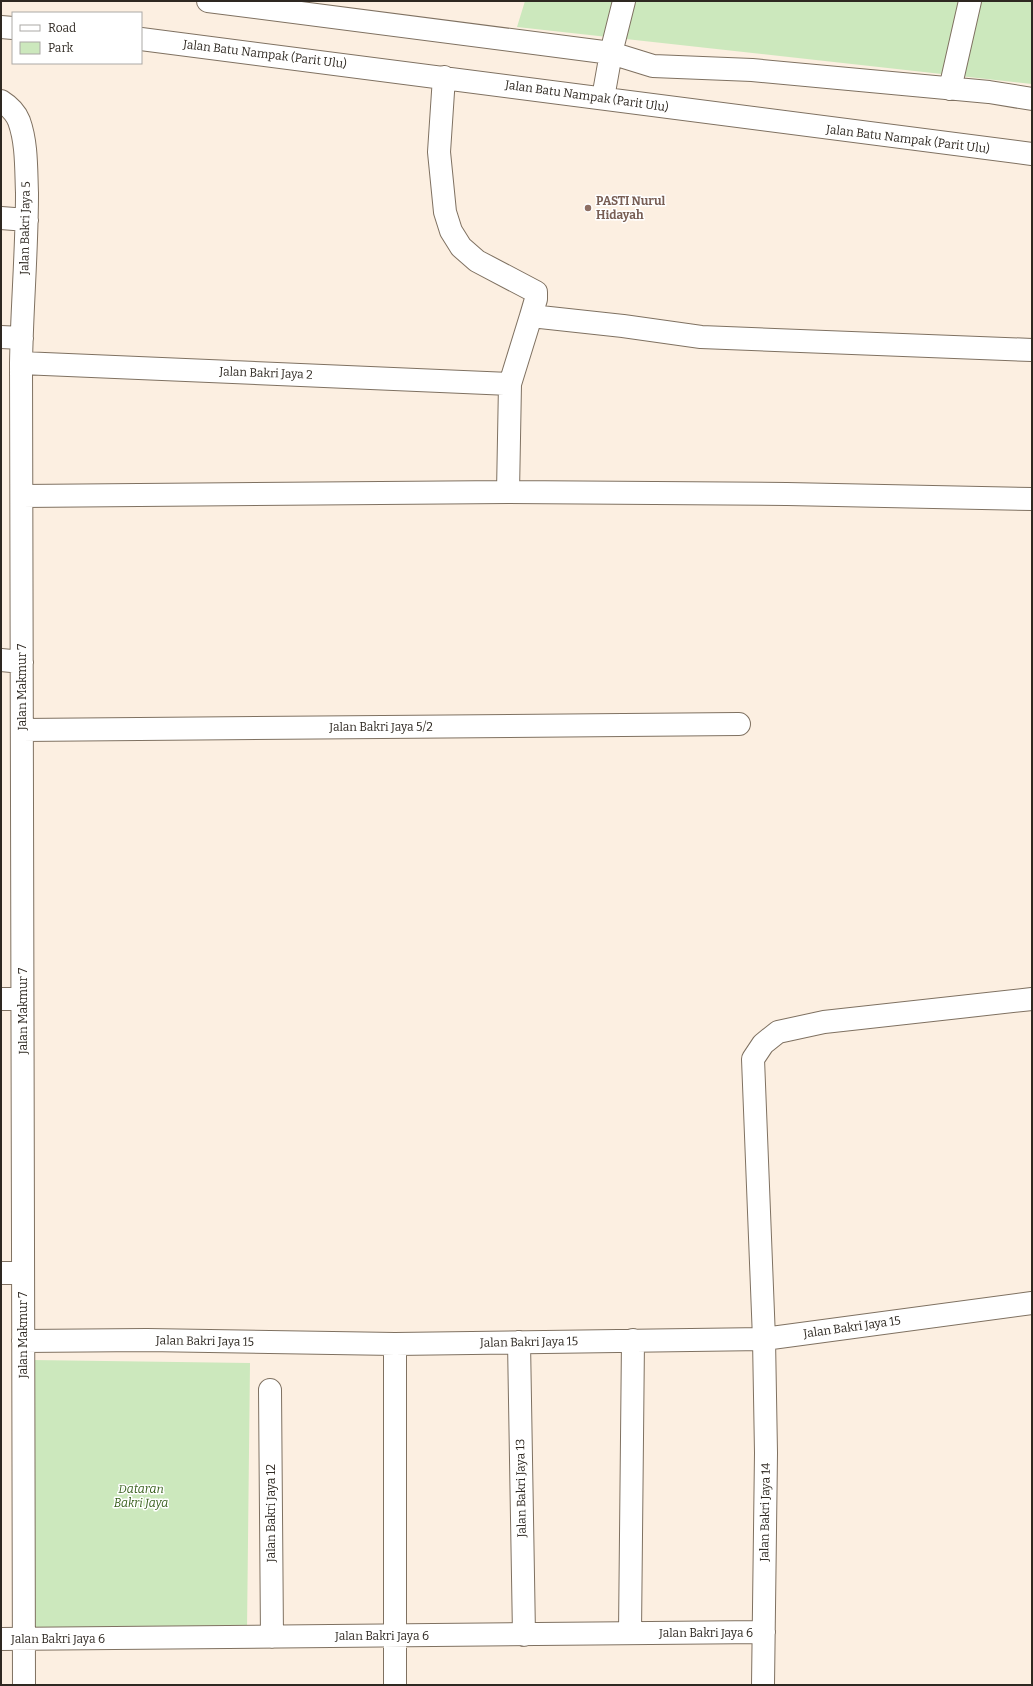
<svg xmlns="http://www.w3.org/2000/svg" width="1033" height="1686" viewBox="0 0 1033 1686" font-family="Bitter,serif">
<rect width="100%" height="100%" fill="#fcefe1"/>
<path fill="#cce8bd" d="M525,1h507v83l-515,-57z
M32,1360l218,3 -3,267h-212z"/>
<g fill="none" stroke-linecap="round" stroke-linejoin="round">
<defs>
<path id="minor" d="M208,1l403,52 42,13 99,4 237,22 43,7
M1,27l12,1
M141,39l891,115
M444,77l-5,75 6,60 6,19 10,16 16,14 59,31v7l-5,17
M950,89l20,-88
M603,98l8,-45 13,-52
M1,101c8,5 14,10 18,20 8,22 7,48 8,72 0,56 -5,113 -6,170l3,1322
M1,218l26,2
M1,337l21,1
M21,363l489,21
M508,492l2,-108 21,-68 92,10 78,11 331,13
M22,496l486,-4 279,2 245,5
M1,660l21,2
M22,730l717,-6
M1,999h21
M1,1273h22
M23,1341l124,-1 248,4 369,-5 268,-36
M519,1342l5,293
M395,1344v341
M270,1390l2,247
M630,1633l3,-293
M1,1639l763,-7
M763,1685l3,-232 -2,-114 -11,-280 10,-15 15,-12 46,-10 208,-23"/>
</defs>
<use href="#minor" stroke="#7f7161" stroke-width="24"/>
<use href="#minor" stroke="#fff" stroke-width="22"/>
</g>
<circle fill="#8d6e63" stroke="#fff" stroke-width="1.5" cx="588" cy="208" r="4"/>
<g text-anchor="middle" stroke-width="3" stroke-linejoin="round" paint-order="stroke">
<g font-size="12" fill="#2e2821" stroke="#fff">
<text transform="translate(265 54) rotate(7)" y="4">Jalan Batu Nampak (Parit Ulu)</text>
<text transform="translate(587 96) rotate(8)" y="4">Jalan Batu Nampak (Parit Ulu)</text>
<text transform="translate(908 139) rotate(7)" y="4">Jalan Batu Nampak (Parit Ulu)</text>
<text transform="translate(25 228) rotate(-89)" y="4">Jalan Bakri Jaya 5</text>
<text transform="translate(266 373) rotate(2)" y="4">Jalan Bakri Jaya 2</text>
<text transform="translate(22 687) rotate(-90)" y="4">Jalan Makmur 7</text>
<text x="381" y="731">Jalan Bakri Jaya 5/2</text>
<text transform="translate(23 1011) rotate(-90)" y="4">Jalan Makmur 7</text>
<text transform="translate(852 1327) rotate(-8)" y="4">Jalan Bakri Jaya 15</text>
<text transform="translate(23 1335) rotate(-90)" y="4">Jalan Makmur 7</text>
<text transform="translate(205 1341) rotate(1)" y="4">Jalan Bakri Jaya 15</text>
<text transform="translate(529 1342) rotate(-1)" y="4">Jalan Bakri Jaya 15</text>
<text transform="translate(521 1488) rotate(-91)" y="4">Jalan Bakri Jaya 13</text>
<text transform="translate(765 1512) rotate(-89)" y="4">Jalan Bakri Jaya 14</text>
<text transform="translate(271 1513) rotate(-90)" y="4">Jalan Bakri Jaya 12</text>
<text x="706" y="1637">Jalan Bakri Jaya 6</text>
<text x="382" y="1640">Jalan Bakri Jaya 6</text>
<text x="58" y="1643">Jalan Bakri Jaya 6</text>
</g>
<g font-size="12" font-weight="bold" fill="#785e54" stroke="#fff" text-anchor="start">
<text x="596" y="205">PASTI Nurul<tspan x="596" dy="14">Hidayah</tspan></text>
</g>
<g font-size="12" font-style="italic" fill="#375f1c" stroke="#fff">
<text x="141" y="1493">Dataran<tspan x="141" dy="14">Bakri Jaya</tspan></text>
</g>
</g>
<rect width="1033" height="1686" fill="none" stroke="#2e2821" stroke-width="4"/>
<rect x="12" y="12" width="130" height="52" fill="#ffffff" stroke="#aba9a6"/>
<rect x="20" y="25" width="20" height="6" fill="#ffffff" stroke="#aba9a6"/>
<text x="48" y="32" font-size="12" fill="#2e2821">Road</text>
<rect x="20" y="42" width="20" height="12" fill="#cce8bd" stroke="#aba9a6"/>
<text x="48" y="52" font-size="12" fill="#2e2821">Park</text>
</svg>
